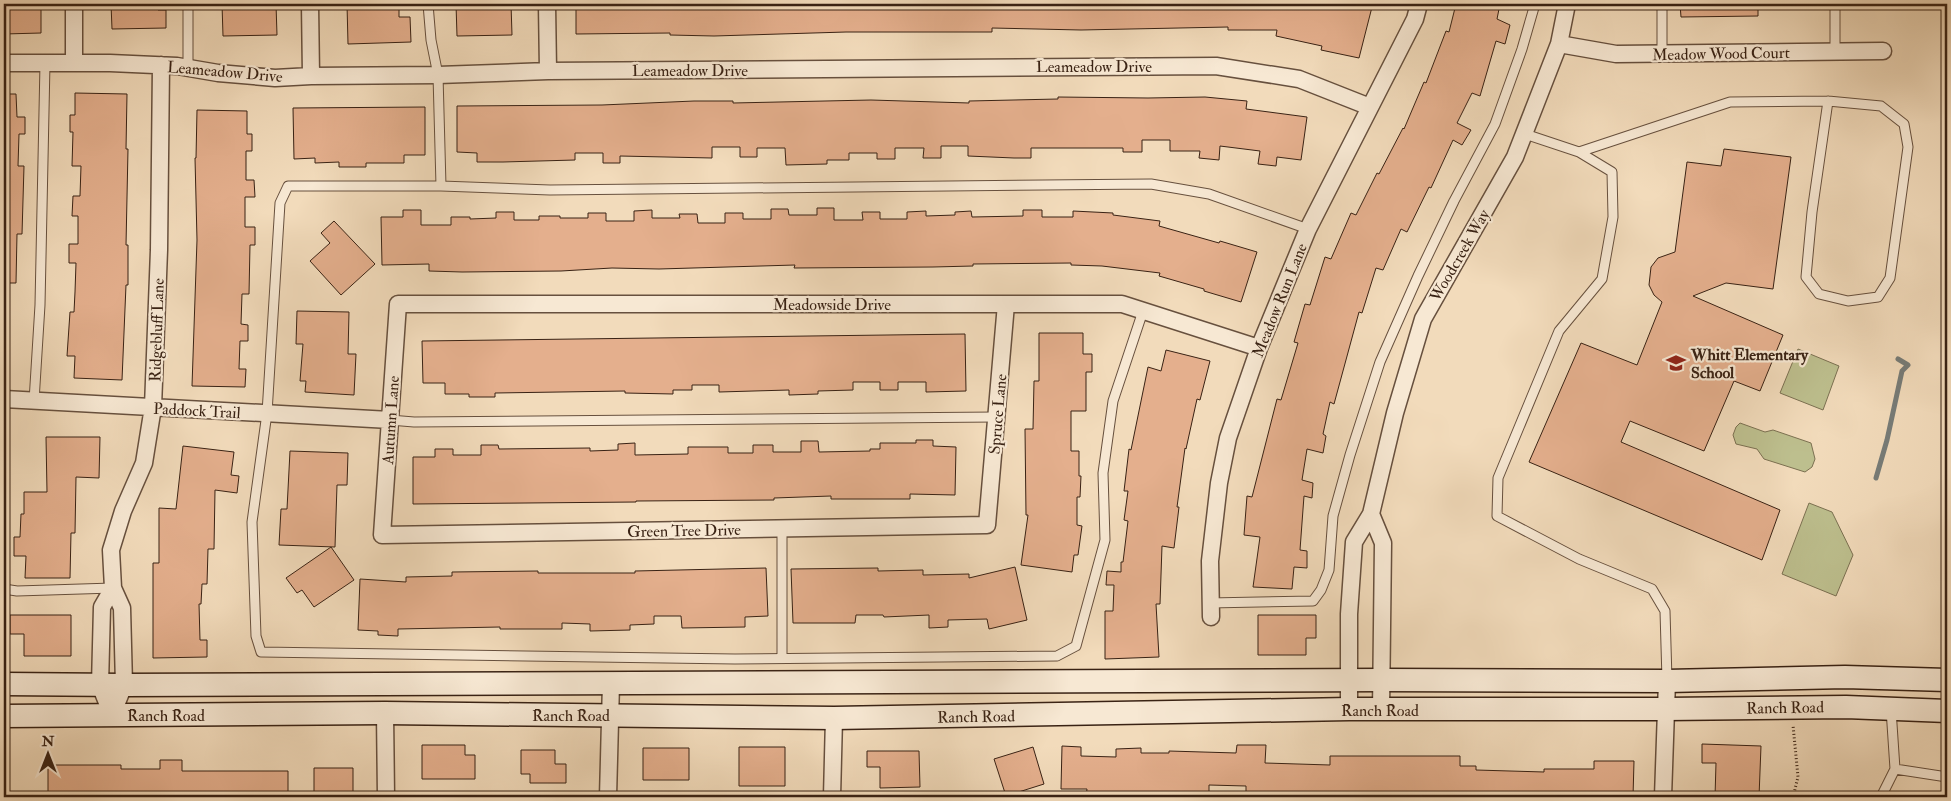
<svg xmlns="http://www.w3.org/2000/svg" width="1951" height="801" viewBox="0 0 1951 801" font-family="'IM FELL Double Pica',serif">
<rect width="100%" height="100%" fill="#f2dbbb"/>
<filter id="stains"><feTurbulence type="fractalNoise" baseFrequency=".004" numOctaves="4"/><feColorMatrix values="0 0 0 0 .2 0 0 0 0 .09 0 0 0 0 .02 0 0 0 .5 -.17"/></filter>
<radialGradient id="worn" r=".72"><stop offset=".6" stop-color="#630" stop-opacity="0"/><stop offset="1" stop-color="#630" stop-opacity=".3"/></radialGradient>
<path fill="#bdbf8e" stroke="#7b7051" d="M1798,349l41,17 -16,44 -43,-17z
M1740,423l25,9 8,-2 38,13 4,16 -3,8 -7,5 -41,-13 -7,-10 -21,-5 -3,-9 3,-8z
M1809,503l23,9 21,43 -17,41 -54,-22z"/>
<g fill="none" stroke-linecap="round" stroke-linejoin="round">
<path stroke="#777c78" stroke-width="5" d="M1946,348l1,-3
M1876,478l11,-38 15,-69 6,-6 -10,-6
M1947,544v-9"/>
</g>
<path fill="#e4af8d" stroke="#392214" d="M4,4h37v29l-37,1z
M111,4h47v6h8v18l-54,1z
M222,4h54l1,31 -54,1z
M347,4h52v13h11l1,25 -63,2z
M456,4h55l1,31 -55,1z
M576,4h784l12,3 -13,51 -38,-8 1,-4 -46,-10 1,-6h-49v-3l-147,3 -89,-2v4h-146l-132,4 -44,-1v-2l-94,1z
M1456,4h44l-3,15 13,6 -5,19 -9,-3 -16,55 -8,-3 -15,30 14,7 -9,15 -9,-5 -22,48 -2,-1 -22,45 -6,-3 -18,41 -7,-2 -14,45 -3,-1 -25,92 -4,-2 -7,32 3,2 -3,17 -16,-4 -5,31 11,3 -1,15 -8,-2 -4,54 7,1v17l-13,-1 -2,22 -39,-2 7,-50 -16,-2 3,-39 5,1 25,-98 4,1 17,-57 -4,-1 11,-38 5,1 15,-48 6,2 20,-46 5,2 21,-42 2,1 24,-46 1,1 20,-47 2,1 20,-52 3,1z
M1680,4h78v12l-77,1z
M75,93l52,1 -1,55h2l-2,96h2v40h-2l-4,95 -48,-2 1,-22h-8l3,-44h4l1,-20 1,-29h-7v-19h9v-28h-6l1,-20h7l1,-30h-9l1,-34h-3v-17h5z
M4,94h12l1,23h8v17h-6l-1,32h6l-2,68h-5l-1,49h-12z
M1058,97l90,1 57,-1 42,4 -1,8 61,8 -6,43 -24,-3 -1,9 -18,-2 2,-13 -40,-5 -1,14 -20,-2 1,-7h-30v-11h-28v12h-19v-4h-92v10h-17l-46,-2v-10h-27v12h-18l1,-10h-29v11h-18v-6h-28v7h-22v4l-41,1 -1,-17h-28v9h-17v-10h-28v11l-92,-2v7h-17v-10h-28v7l-72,2h-26v-9l-20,-1v-46l145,-1 92,-4h39v2l138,-3 98,3v-2l89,-2z
M425,107v48h-21v8h-38v4h-27v-5l-24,1v-5l-21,1 -1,-51z
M197,110l50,1v23h5v17h-6v29h8l1,17h-10v30h10v18h-5l-1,49h-7l-1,30 7,1v16h-8l-1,28h7l-1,18 -53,-1 5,-146 -2,-82h1z
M1724,149l67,8 -18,132 -47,-6 -33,13 90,39 -23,56 -26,-10 -30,70 -74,-30 -9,21 159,68 -18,50 -233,-98 52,-119 56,22 25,-63 -8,-7 -5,-10 2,-18 7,-9 17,-6 12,-90 34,4z
M817,208h17v12h29l-1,-8h18v7h27v-7l19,-1v5l29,-1v-3l16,-1 1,6 51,-1v-6h19v7h31v-6l40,2v2l47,6 -1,5 60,17 1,-2 37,11 -16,50 -37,-11v-2l-45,-13 1,-3 -58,-7 -31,-1v-2l-98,1v2l-40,1 -139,1 1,-3 -136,4 -47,-1 -51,3 -99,1 -33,-1v-7l-47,1 -1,-48h22v-7h18v15h30v-8h19v2l26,-1v-6h18v8h25v-4h21v2h28v-5h18v8h28v-10l18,-1v8h28l-1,-4h18l1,9h27v-10h18v6h28v-10h17l1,6h28z
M334,221l41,43 -34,31 -31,-34 20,-18 -9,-10z
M297,311l52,1 -1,42h8l-2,41 -49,-3 1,-11h-6l3,-37h-7z
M1039,333h44v21h9v18h-6v39h-15v40h8v25h2l-1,21h-3v28l5,1 -4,29h-4l-2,17 -51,-7 7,-50h-2l-1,-86h8l1,-48h5z
M965,334l1,57 -40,1v-10h-28v8h-18v-8h-27v8l-35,1v3l-29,1v-5l-70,2v-7h-27v5h-19v4l-48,-1v-2l-130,2v4h-26v-3h-24v-11h-22l-1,-42z
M1166,350l44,11 -10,39 -3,-1 -11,50 -1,-1 -8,59h2l-5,41 -12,-2 -2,58h-4l3,53 -54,2v-48h8l1,-26h-8l1,-14 14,1v-10h2l5,-41 -4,-1 4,-29h-4l5,-42 2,1 17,-83 13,4z
M46,437h54l-1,41 -23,-1 -1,56h-4l-1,45h-45l1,-22h-12v-19h6l1,-23h3v-22h23z
M916,440h17v6l23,1 -1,48 -45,-1v5h-79v-3l-57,2v2l-138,1v1l-223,2v-47h22v-8h18v6h28v-10h17l1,4 91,-1v3l28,-1v-6l17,-1v12l53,-1v-7h40v6h25v-8h20v7h28v-11h17l1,11 51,-1v-2h10v-6h36z
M183,446l51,6 -3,23 8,1 -2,17 -22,-3 -1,59h-6l-1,35h-5l-1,20h-2l1,36h7v17l-54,1v-95h6v-55l17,1z
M290,451l58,2 -1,32h-10l-2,62 -56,-2 2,-36h6z
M331,547l23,33 -40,27 -12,-17 -5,3 -11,-15z
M1015,567l12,53 -38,9 -2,-10 -39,1v7l-19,1v-13l-45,2 -1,-2h-27l-1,8h-62l-2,-54 87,-1v3l45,-1v5l46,-1v4z
M766,568l2,48 -23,1v10l-63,1 -1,-12h-27v8l-24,1v5l-40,1v-7l-28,-1v6h-62v-2l-102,2v7l-20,-1v-4l-20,-1 2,-51 46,3v-5l46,-1v-4l86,-1v2h97v-2z
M10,615h61v41h-47v-22h-14z
M1258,615h58v23h-10v17h-48z
M1702,744l59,2 -2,51h-44l1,-34h-14z
M422,745h43v10h10v24h-53z
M1237,745h29l-1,18 65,2v-9h130v10h16v4l68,2v-3h50v-8h40l-1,36h-387v-11l-37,-1v12l-53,-2v2h-19v-3h-32v3h-19l1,-8h-26l1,-43 19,1v9l35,1v-8l25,-1v5h28v-2l67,2z
M739,747h46v39h-46z
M1033,747l11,37 -38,12 -12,-37z
M643,748h46v32h-46z
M521,750h34v14h11v19h-36v-9h-9z
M867,751h52l1,36 -40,1v-21h-13z
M160,760h22v11h106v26h-240v-32h73v4h39z
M314,768h39v29h-39z"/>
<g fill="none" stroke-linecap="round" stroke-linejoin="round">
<defs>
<path id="service" d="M428,4l3,36 7,35 3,111
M1662,4v50
M1835,4v47
M188,68v-64
M1525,134l54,18 33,20 1,45 -11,62 -43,52 -61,147 -1,38 82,43 73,30 13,22 2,69
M1579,152l151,-50 98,-1 53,5 23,18 4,23 -18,131 -12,19 -30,4 -29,-7 -13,-17 6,-65 16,-111
M1143,311l-30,90 -10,72 2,67 -29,106 -19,10 -322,3 -474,-7 -5,-16 -4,-114 15,-109 13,-210 8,-17h153l109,4 601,-6 58,10 99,35
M34,401l6,-96 5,-242
M390,420l24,2 582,-5
M782,529v129
M4,589l13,2 96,-3
M1209,603l104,-2 8,-11 8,-20 4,-54 17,-61 30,-93 38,-86 36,-75 41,-77 27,-75 13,-45
M1895,769l52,8
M1881,797l14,-28 -4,-60"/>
<path id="minor" d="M310,4l1,72
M547,4l1,67
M1559,44l57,10 267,-3
M4,63h106l67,3 41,7 57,5 36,-2 127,-1 110,-4 668,-5 83,13 71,28
M74,63v-59
M1006,304l-19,221 -605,10 16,-231h724l137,44
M4,399l386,21
M1371,514l12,29 -2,167
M113,588l-11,19 -2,78 12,30 12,-30 -2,-77 -9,-20 -2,-38 12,-39 21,-48 9,-56 6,-157 2,-185
M1211,617l-1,-56 9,-78 9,-45 31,-90 49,-119 107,-210 4,-15
M1349,709v-95l5,-72 17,-28 24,-101 28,-94 92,-162 44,-113 8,-40
M385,713l1,84
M608,797l3,-114
M832,797l2,-79
M1663,797l4,-116"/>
<path id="secondary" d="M4,684l120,1 1257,-5 286,1 178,-4 102,3
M4,716l381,-3 449,5 515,-9h317l180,-2 101,4"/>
</defs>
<use href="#service" stroke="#67503e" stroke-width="11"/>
<use href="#minor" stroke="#67503e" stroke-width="19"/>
<use href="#secondary" stroke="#392214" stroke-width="25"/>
<path stroke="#392214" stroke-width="3" stroke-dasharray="1 2.5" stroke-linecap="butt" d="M1793,797l5,-20 -5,-52"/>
<use href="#service" stroke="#f7e8d3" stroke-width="9"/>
<use href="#minor" stroke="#f7e8d3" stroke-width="16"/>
<use href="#secondary" stroke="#f7e8d3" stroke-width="22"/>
</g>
<defs>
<symbol id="school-bare" viewBox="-9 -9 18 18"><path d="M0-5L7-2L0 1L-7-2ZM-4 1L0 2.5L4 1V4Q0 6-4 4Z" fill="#8f2418" stroke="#f7e8d3" stroke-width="2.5" paint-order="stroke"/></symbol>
</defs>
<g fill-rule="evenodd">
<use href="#school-bare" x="1662" y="349" width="28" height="28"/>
</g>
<g text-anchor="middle" stroke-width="4.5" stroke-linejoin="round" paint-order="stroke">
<g font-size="16" fill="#392214" stroke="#f7e8d3">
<text transform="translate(1721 53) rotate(-1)" y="6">Meadow Wood Court</text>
<text x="1094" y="72">Leameadow Drive</text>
<text x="690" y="76">Leameadow Drive</text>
<text transform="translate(225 71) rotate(5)" y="6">Leameadow Drive</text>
<text transform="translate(1459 255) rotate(-60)" y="6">Woodcreek Way</text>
<text transform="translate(1279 300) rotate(-68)" y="6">Meadow Run Lane</text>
<text x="832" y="310">Meadowside Drive</text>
<text transform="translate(156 330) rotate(-88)" y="6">Ridgebluff Lane</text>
<text transform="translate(197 410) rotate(3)" y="6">Paddock Trail</text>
<text transform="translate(997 414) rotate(-85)" y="6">Spruce Lane</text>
<text transform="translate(390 420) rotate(-86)" y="6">Autumn Lane</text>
<text transform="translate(684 530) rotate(-1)" y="6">Green Tree Drive</text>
<text transform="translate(1785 707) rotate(-1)" y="6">Ranch Road</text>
<text x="1380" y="716">Ranch Road</text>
<text x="166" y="721">Ranch Road</text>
<text x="571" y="721">Ranch Road</text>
<text transform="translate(976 716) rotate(-1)" y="6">Ranch Road</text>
</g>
<g font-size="16" font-weight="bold" fill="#392214" stroke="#f7e8d3" text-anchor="start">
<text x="1691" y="360">Whitt Elementary<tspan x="1691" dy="18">School</tspan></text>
</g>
</g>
<rect width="1951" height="801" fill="none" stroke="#f2dbbb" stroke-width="20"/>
<rect x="5" y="5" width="1941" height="791" fill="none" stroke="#392214" stroke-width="2.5"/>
<rect x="10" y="10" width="1931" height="781" fill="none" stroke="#392214"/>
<g transform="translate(48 754)" stroke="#f7e8d3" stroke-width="4" paint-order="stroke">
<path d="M0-4L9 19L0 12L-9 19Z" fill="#392214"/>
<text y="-8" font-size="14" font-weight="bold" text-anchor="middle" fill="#392214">N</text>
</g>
<rect width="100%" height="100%" filter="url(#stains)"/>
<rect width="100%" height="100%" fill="url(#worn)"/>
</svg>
